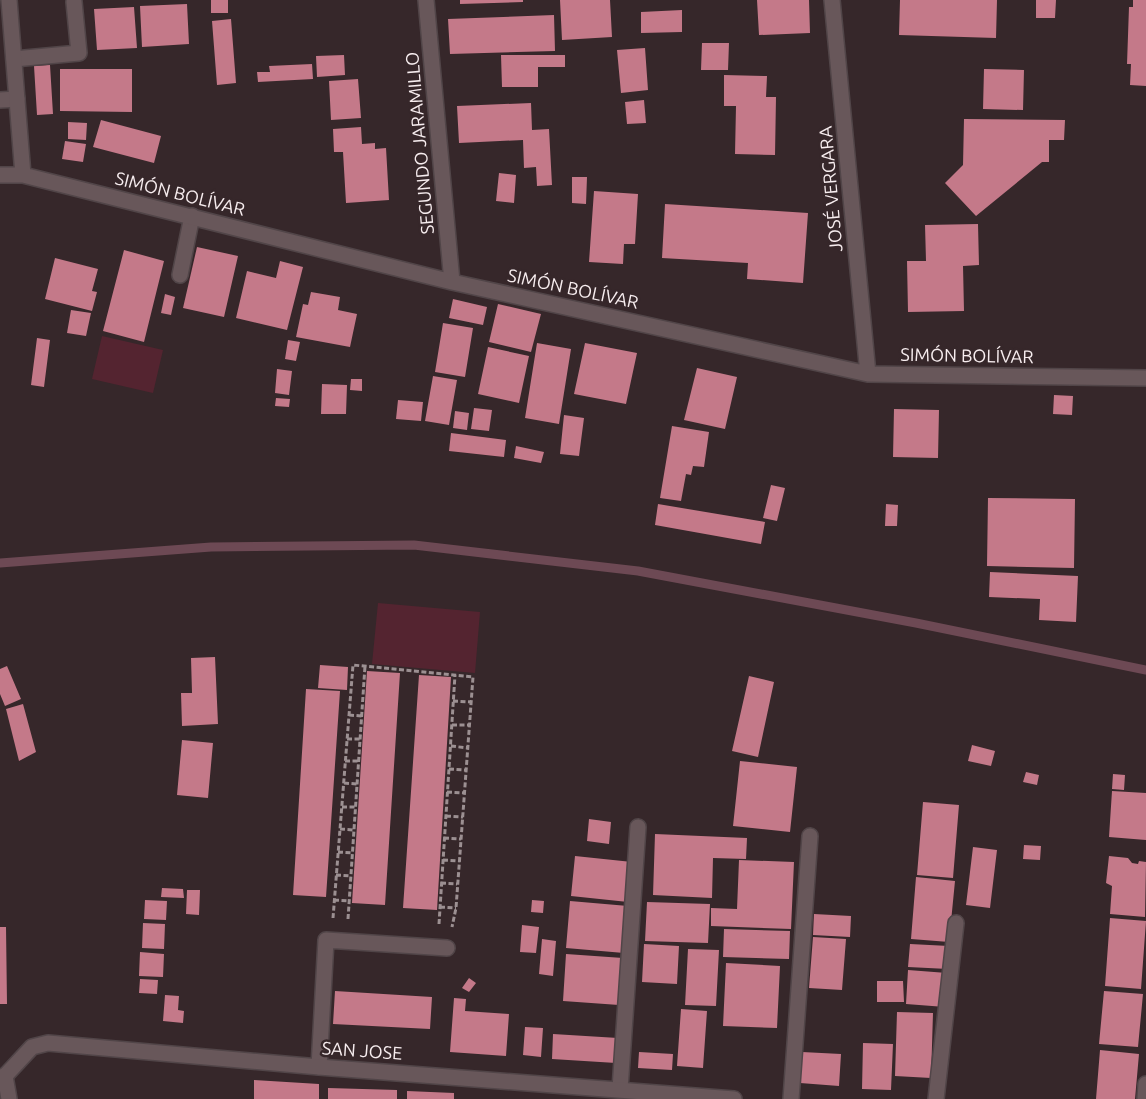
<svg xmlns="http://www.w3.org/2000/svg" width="1146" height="1099" viewBox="0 0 1146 1099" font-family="Ubuntu,sans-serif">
<rect width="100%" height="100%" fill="#36272a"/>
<path fill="#542430" d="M102,336l61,14 -10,43 -61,-14z
M378,603l102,9 -5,61 -103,-9z"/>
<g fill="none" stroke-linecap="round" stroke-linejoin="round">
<path stroke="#6d4954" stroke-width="9" d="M0,563l211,-16 203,-2 224,26 278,52 230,47"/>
</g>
<path fill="#c47989" d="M211,0h17v13h-17z
M460,0h63v2l-63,2z
M560,0h50l2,37 -50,3z
M757,0h52l1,33 -51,2z
M900,0h97l-1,38 -97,-3z
M1036,0h20l-1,18h-19z
M1133,0h13v86l-16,-1 1,-21h-4l2,-57h4z
M187,4l2,40 -47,3 -2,-41z
M134,7l3,41 -40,2 -3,-41z
M682,10v22l-41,1v-21z
M554,15l1,36 -105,3 -2,-35z
M231,19l5,64 -19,2 -5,-64z
M702,43h27l-1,27h-27z
M645,48l3,42 -27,3 -4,-43z
M344,55l1,20 -28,2 -1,-21z
M501,55h64v12h-27v20h-36z
M312,64l1,15 -55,3 -1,-10h13l-1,-6z
M50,65l3,49 -16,1 -3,-49z
M60,69h72v43l-72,-1z
M984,69l40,1 -1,40 -40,-1z
M724,75l43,1 -1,21h10l-1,58 -40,-1 1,-48h-12z
M358,79l3,39 -30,2 -2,-39z
M644,100l2,23 -19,1 -2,-22z
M531,103l1,27 17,-1 3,56 -15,1 -1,-19 -12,1 -1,-28 -64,3 -2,-37z
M964,119l101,1 -1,20h-15v22h-7l-66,54 -31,-33 18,-18z
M101,120l60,16 -7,27 -61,-16z
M68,122l19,1 -1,17 -18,-1z
M361,127l1,17 13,-1v6l11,-1 3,52 -43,3 -3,-51h-9l-1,-23z
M65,141l21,3 -3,18 -21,-3z
M499,173l17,2 -2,28 -18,-2z
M572,177h15l-1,27 -14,-1z
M594,191l44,3 -3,50h-11l-1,20 -34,-2z
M665,204l143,9 -5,70 -56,-4 1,-16 -86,-5z
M978,224l1,41 -16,1 1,45 -56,1 -1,-51h19l-1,-36z
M197,247l41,9 -14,61 -41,-9z
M124,250l40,11 -20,81 -41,-11z
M55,258l43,11 -6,22 5,1 -5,19 -47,-12z
M280,261l23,6 -16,63 -51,-12 11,-47 29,7z
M311,292l29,5 -2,13 19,4 -7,33 -54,-10 7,-33 5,1z
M165,294l10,3 -4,18 -10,-2z
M453,299l34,8 -4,18 -34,-7z
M498,304l43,10 -10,38 -42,-10z
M71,310l20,3 -5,23 -19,-3z
M443,323l30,5 -8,49 -30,-5z
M37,338l13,2 -6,47 -13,-2z
M288,340l12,2 -4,19 -11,-2z
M537,343l34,6 -12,75 -34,-6z
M585,343l52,10 -11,51 -52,-10z
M488,347l41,9 -10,47 -41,-9z
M697,368l40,9 -12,52 -41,-9z
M277,369l15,2 -3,24 -14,-2z
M433,376l24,4 -8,45 -24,-4z
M351,379h11v12l-12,-1z
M322,384l25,1 -1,29h-25z
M1054,395l19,1 -1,19 -19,-1z
M276,398l14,1 -1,8 -14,-1z
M398,400l25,2 -2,19 -25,-2z
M474,408l18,2 -3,21 -18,-2z
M894,409l45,1 -1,48 -45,-1z
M455,411l14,2 -2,17 -14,-2z
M564,415l20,3 -5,38 -19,-2z
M672,426l37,6 -5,35 -11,-1 -2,9 -5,-1 -5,27 -21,-3z
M451,433l55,7 -2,17 -55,-6z
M516,446l28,6 -3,11 -27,-5z
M771,485l14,3 -8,33 -14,-3z
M988,498l87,1 -1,69 -87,-2z
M658,504l107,18 -4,22 -106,-19z
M886,504l12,1 -1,21h-12z
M990,572l88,4 -2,46 -37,-2 1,-21 -51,-2z
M215,657l3,67 -36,2 -1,-33h11l-1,-35z
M320,665l28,2 -1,23 -29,-2z
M7,666l14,33 -16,7 -5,-12v-25z
M367,671l33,2 -15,232 -33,-2z
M419,675l32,2 -14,233 -34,-2z
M749,676l25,6 -16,75 -26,-6z
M306,689l34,2 -14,206 -33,-2z
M23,704l13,48 -17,9 -13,-52z
M182,740l31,3 -5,55 -31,-3z
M972,745l23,6 -4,15 -23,-5z
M740,761l57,6 -7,65 -57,-6z
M1026,772l13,3 -2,10 -14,-3z
M1113,774l12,1 -1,15 -12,-1z
M1112,791l34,2v47l-37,-3z
M923,802l36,3 -6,73 -36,-3z
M589,819l22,3 -2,22 -22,-3z
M655,834l92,4 -1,21 -33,-1 -1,40 -59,-3z
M1024,845l17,1 -1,14 -17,-1z
M973,847l24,3 -7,58 -24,-3z
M575,856l57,6 -4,40 -57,-6z
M1109,856l19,2 4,5 6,1 1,-3 7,1 -1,55 -35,-3 2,-28 -6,-3z
M739,860l55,2 -3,67 -80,-3v-18l26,1z
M916,877l39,4 -6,61 -38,-3z
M162,888l21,1 1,9 -23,-1z
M187,890h13l-1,25 -13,-1z
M145,900l22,1 -1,19 -22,-1z
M532,900l12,1 -1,12 -12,-1z
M570,901l58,5 -4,47 -58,-5z
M647,902l63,2 -2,39 -63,-2z
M814,914l37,2 -1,21 -37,-2z
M1110,918l36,3 -5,68 -36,-3z
M143,923l22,1 -1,25 -22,-1z
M522,925l17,2 -3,26 -16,-1z
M0,927h6l1,77h-7z
M724,929l66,2 -1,28 -66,-2z
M813,937l33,2 -4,51 -33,-2z
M542,939l14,2 -3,35 -14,-2z
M644,944l35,2 -2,38 -35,-2z
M910,944l39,2 -1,23 -40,-2z
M688,949l31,1 -3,56 -31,-1z
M140,952l24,2 -1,23 -24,-1z
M566,954l57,4 -4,47 -56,-4z
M726,963l54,3 -3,62 -54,-2z
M908,970l39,3 -2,34 -39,-3z
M469,978l7,5 -7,9 -7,-4z
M140,979l18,1 -1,14 -18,-1z
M877,981h26l1,21h-27z
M335,991l97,6 -2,32 -97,-5z
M1104,991l39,3 -5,53 -39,-3z
M165,995l14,1 -1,14 6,1 -1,12 -20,-2z
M454,998l12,1 -1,12 44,3 -3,42 -56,-4z
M681,1009l26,2 -4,57 -26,-2z
M897,1012l36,1 -2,65 -36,-2z
M525,1027l18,1 -2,29 -18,-2z
M553,1034l65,4 -2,25 -64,-4z
M863,1043l30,1 -2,46 -29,-1z
M1100,1050l39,4 -4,45h-39z
M639,1052l34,2 -1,16 -34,-2z
M802,1052l39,2 -2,32 -39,-3z
M254,1080l65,4v15h-65z
M328,1088l69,2v9h-69z
M407,1091l47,2v6h-47z"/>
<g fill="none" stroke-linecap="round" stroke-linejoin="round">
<defs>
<path id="lane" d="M14,59l65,-6 -5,-51
M0,100l17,-1
M180,275l12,-59
M319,1067l7,-127 121,8
M620,1089l18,-262
M791,1099l19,-263
M936,1099l20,-176
M1145,1099l1,-15"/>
<path id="street" d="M9,0l14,175
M426,0l26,282
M832,0l36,374
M0,175h23l429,107 416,92 278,4
M5,1076l4,23
M0,1077l5,-1 27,-29 16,-4 271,24 415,32"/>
</defs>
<use href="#lane" stroke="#514548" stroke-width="18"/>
<use href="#street" stroke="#514548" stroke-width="18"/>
<path stroke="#9c9092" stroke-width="3" stroke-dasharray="5 2.5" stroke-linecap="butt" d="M453,701l18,1
M349,715l13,1
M452,725h18
M347,739h13
M451,746l17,2
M345,761h14
M449,769l17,1
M344,783l13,1
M447,792l18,1
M342,807h14
M446,816l17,1
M340,829l14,1
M444,838l17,1
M338,852l15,1
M443,860l17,1
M336,875l15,1
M441,883l16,1
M334,900l16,1
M440,907l16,1
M333,918l20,-253 120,12 -17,231 -4,19
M348,919l17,-253
M439,924l16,-249"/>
<use href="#lane" stroke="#68575a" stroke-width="15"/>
<use href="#street" stroke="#68575a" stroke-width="15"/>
</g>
<g text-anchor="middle" stroke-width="5" stroke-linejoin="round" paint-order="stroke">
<g font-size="18" fill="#f7edef" stroke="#36272a">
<text transform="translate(420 143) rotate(-95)" y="6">SEGUNDO JARAMILLO</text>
<text transform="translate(831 189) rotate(-95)" y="6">JOSÉ VERGARA</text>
<text transform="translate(180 194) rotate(14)" y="6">SIMÓN BOLÍVAR</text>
<text transform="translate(573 289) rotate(12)" y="6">SIMÓN BOLÍVAR</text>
<text transform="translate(967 356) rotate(1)" y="6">SIMÓN BOLÍVAR</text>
<text transform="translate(362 1051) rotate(4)" y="6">SAN JOSE</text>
</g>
</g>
</svg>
